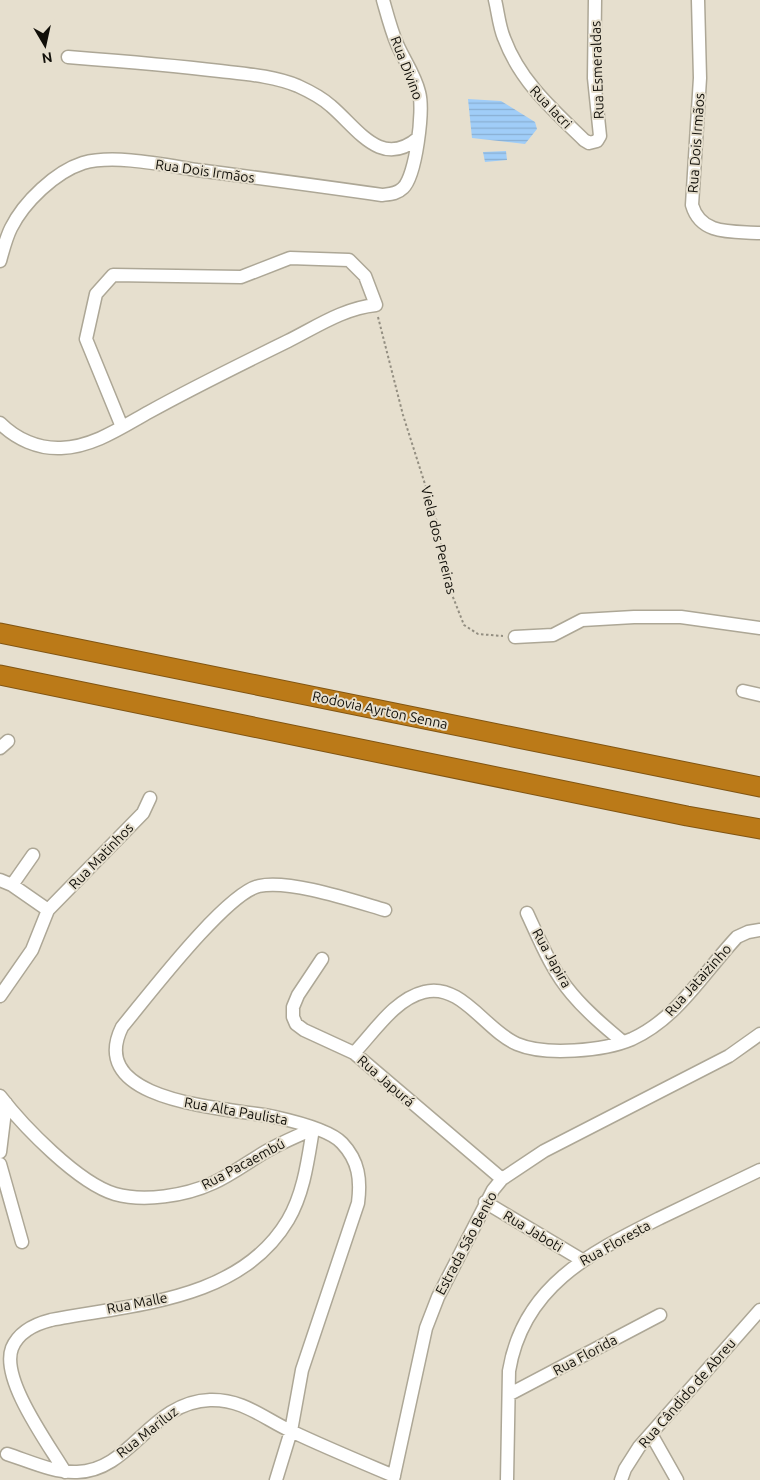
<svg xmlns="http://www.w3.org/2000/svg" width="760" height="1480" viewBox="0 0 760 1480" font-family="Ubuntu,sans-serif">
<defs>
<pattern id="water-rules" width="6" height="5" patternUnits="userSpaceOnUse" patternTransform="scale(1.25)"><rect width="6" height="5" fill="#a0cdf8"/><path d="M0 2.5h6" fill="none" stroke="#89afd3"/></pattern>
</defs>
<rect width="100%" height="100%" fill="#e6dfce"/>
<path fill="url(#water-rules)" d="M468,99l33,2 34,21 2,7 -12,15 -53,-6z
M506,151l1,9 -22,2 -2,-10z"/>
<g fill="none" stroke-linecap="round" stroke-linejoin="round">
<defs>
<path id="minor" d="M495,0c3,12 4,26 9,38 16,43 48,71 80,102l5,3 8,-2 3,-5 -6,-58 1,-78
M698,0l2,78 -8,127c9,31 41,26 68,28
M68,57c51,4 101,8 152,14 26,3 54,5 78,15 11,5 23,11 33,20 27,23 50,63 87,32
M0,261c3,-11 6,-23 11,-33 13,-26 44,-56 72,-65 31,-9 82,2 114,7 62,8 123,16 185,25 8,-1 15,-1 21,-7 13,-12 21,-78 16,-96 -4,-17 -15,-32 -22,-48 -6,-14 -10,-30 -14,-44
M0,423c16,16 38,26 61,25 32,-1 61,-21 88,-36 45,-25 92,-48 139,-71 28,-14 56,-33 88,-36l-11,-29 -16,-16 -59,-2 -49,19 -128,-2 -17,19 -10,45 36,88
M515,637l38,-2 29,-15 52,-3h47l79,11
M743,691l17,4
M0,748l8,-7
M0,880l12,5 36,25
M12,885l21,-30
M527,913c13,28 25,58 45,81 15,18 33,33 51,48
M322,959l-24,36 -5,12v10l3,7 8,6 50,23 148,126
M0,996l32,-46 16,-40 95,-97 7,-15
M354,1053c20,-21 41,-54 70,-61 37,-10 62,39 93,52 28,12 87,7 115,-5 46,-21 72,-67 105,-102l11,-5 12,-2
M0,1096c23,30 78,87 115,98 29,8 70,2 98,-11 18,-8 35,-21 52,-31 15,-9 32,-16 48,-23
M0,1152l6,-49
M0,1164l22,78
M485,1202l97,58
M510,1394l150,-79
M651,1434l26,46
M7,1454c22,7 47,19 70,18 54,-1 73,-70 133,-72 34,-1 54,19 83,32 34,16 68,30 101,44
M65,1472c-16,-27 -65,-93 -53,-124 7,-17 23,-24 39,-28 83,-16 189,-19 237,-100 16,-27 20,-61 25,-91
M276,1480l15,-49 11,-61 56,-167c3,-23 1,-42 -16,-60 -12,-13 -49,-22 -67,-26 -43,-9 -191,-13 -153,-90 25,-30 104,-134 137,-141 30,-7 95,15 126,24
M393,1480l33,-152 12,-31 55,-107 9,-11 42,-28 185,-95 31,-22
M507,1480l2,-109c14,-85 81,-118 151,-153 33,-16 67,-32 100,-48
M621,1480l4,-11 14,-22 121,-137"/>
<path id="highway" d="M0,633l760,154
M0,675l687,141 73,13"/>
</defs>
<use href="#minor" stroke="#ada796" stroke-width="15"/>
<use href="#highway" stroke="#805513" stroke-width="21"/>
<path stroke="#938e81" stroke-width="2" stroke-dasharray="2.5 2.5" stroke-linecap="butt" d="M378,317l25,98 34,107 12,65 15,38 14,9 25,2"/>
<use href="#minor" stroke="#fff" stroke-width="12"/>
<use href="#highway" stroke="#bb7a18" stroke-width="19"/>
</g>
<g text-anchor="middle" stroke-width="4" stroke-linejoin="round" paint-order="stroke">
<g font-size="14" fill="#110f09" stroke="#e6dfce">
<text transform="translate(407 68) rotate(69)" y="5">Rua Divino</text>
<text transform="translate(597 70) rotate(-92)" y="5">Rua Esmeraldas</text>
<text transform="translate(551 107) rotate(46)" y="5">Rua Iacri</text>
<text transform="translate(696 143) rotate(-86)" y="5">Rua Dois Irmãos</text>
<text transform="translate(205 171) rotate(8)" y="5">Rua Dois Irmãos</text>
<text transform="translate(439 540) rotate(76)" y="5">Viela dos Pereiras</text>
<text transform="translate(380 710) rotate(12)" y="5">Rodovia Ayrton Senna</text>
<text transform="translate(101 856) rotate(-46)" y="5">Rua Matinhos</text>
<text transform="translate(552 958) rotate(61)" y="5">Rua Japira</text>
<text transform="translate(698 980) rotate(-48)" y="5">Rua Jataizinho</text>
<text transform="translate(386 1081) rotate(41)" y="5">Rua Japurá</text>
<text transform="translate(236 1111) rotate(10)" y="5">Rua Alta Paulista</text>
<text transform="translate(243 1164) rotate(-28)" y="5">Rua Pacaembú</text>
<text transform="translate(533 1231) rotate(31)" y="5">Rua Jaboti</text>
<text transform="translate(466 1243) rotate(-62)" y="5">Estrada São Bento</text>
<text transform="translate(615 1243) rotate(-29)" y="5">Rua Floresta</text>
<text transform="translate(137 1303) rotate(-11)" y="5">Rua Malle</text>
<text transform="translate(585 1355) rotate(-28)" y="5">Rua Florida</text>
<text transform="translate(687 1393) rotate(-49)" y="5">Rua Cândido de Abreu</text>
<text transform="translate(147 1432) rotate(-38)" y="5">Rua Mariluz</text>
</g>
</g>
<g transform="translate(45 45) rotate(171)" stroke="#e6dfce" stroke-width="4" paint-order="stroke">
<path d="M0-4L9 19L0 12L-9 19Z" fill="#110f09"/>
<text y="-8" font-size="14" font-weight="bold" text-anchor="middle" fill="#110f09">N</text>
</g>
</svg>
